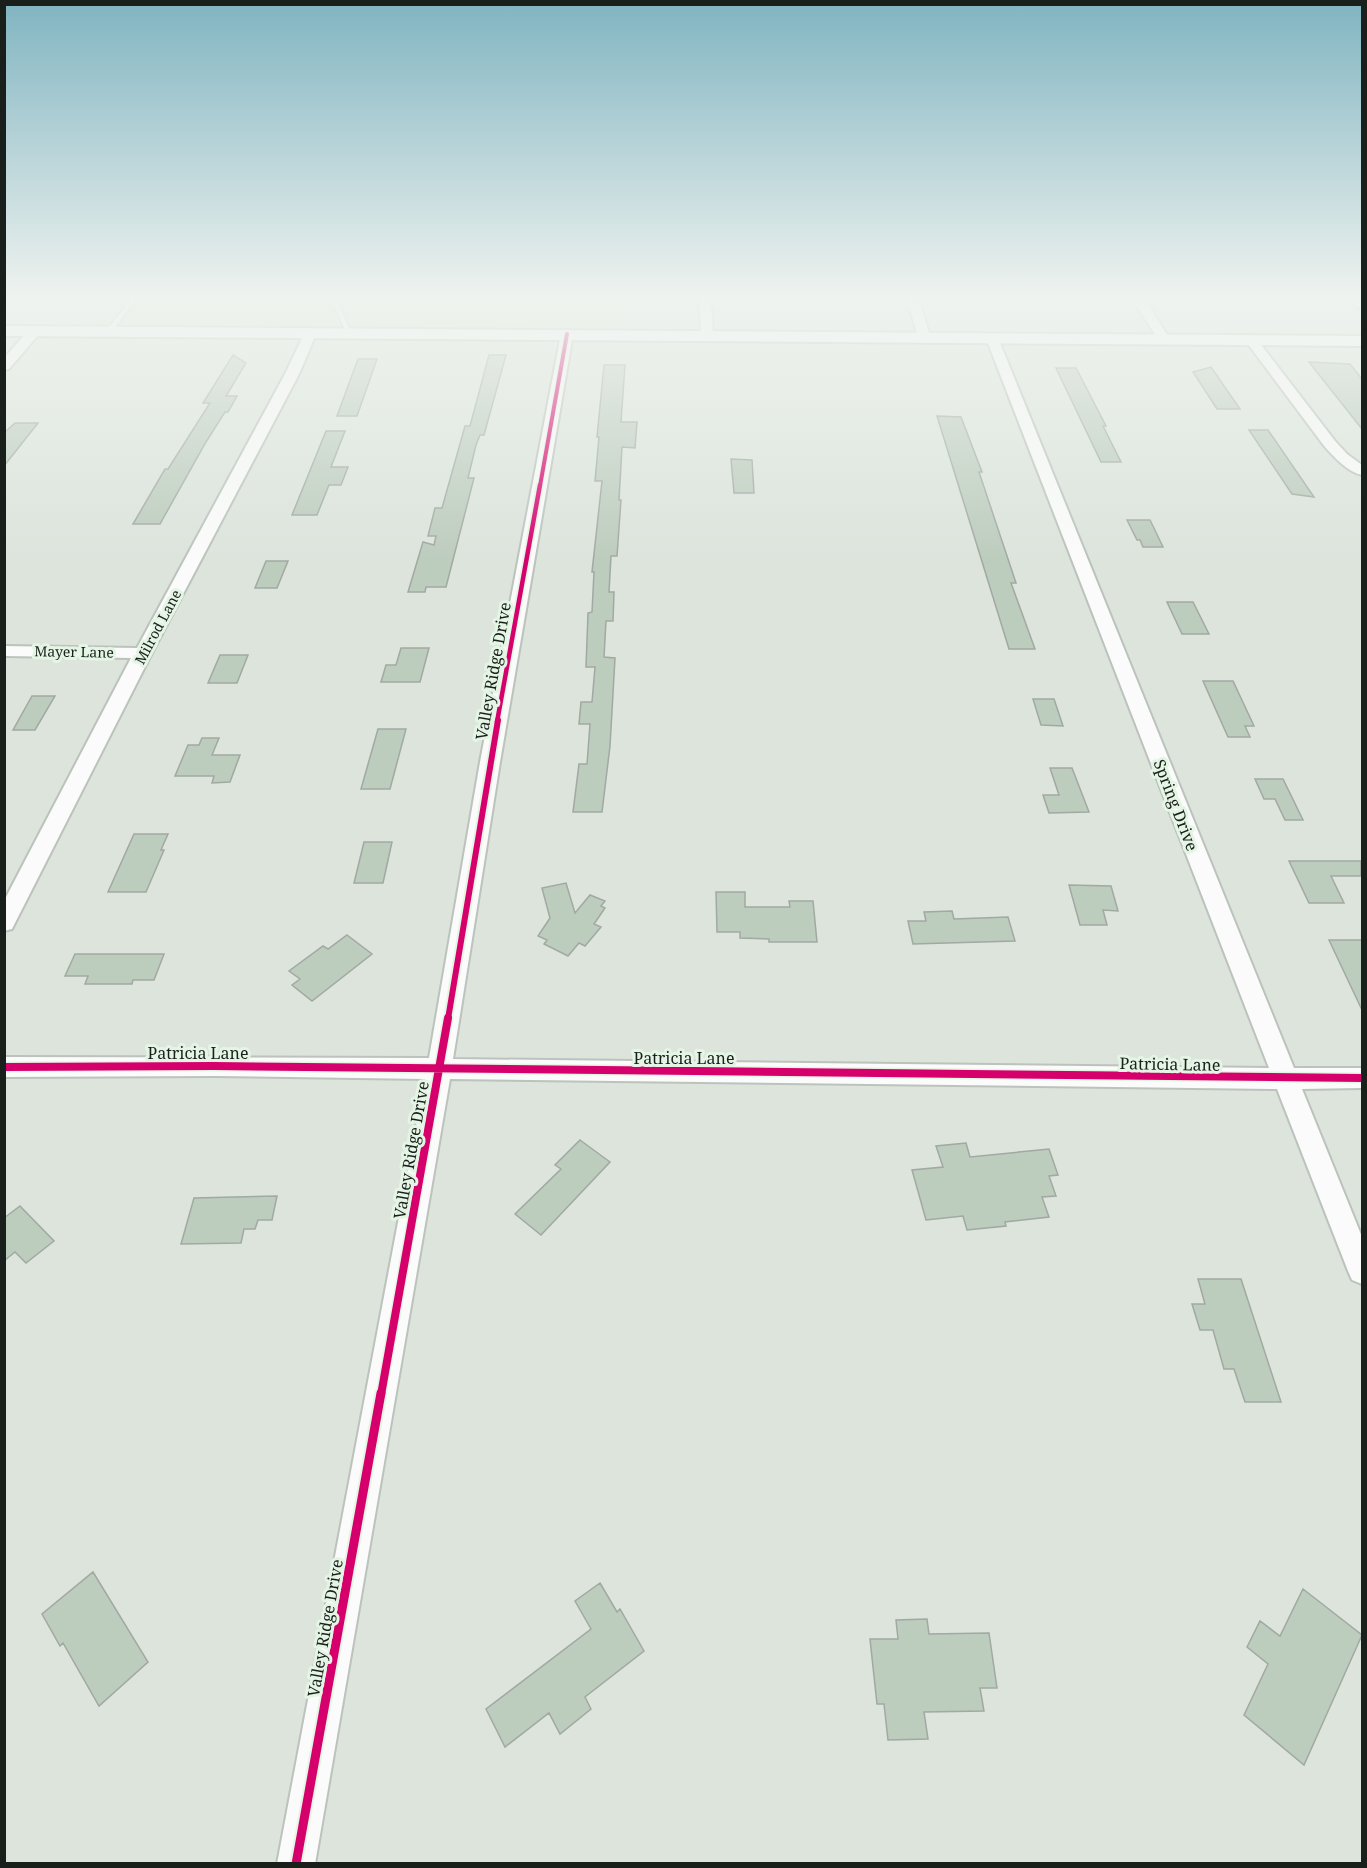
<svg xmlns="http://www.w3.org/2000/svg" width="1367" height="1868" viewBox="0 0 1367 1868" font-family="'Noto Serif',serif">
<rect width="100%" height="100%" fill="#dce4dc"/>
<path fill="#d1e1d1" d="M113,299h510l-1,32 -530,-6z"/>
<path fill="#bcccbd" stroke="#a2a8a2" stroke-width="1.5" d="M233,355l13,8 -20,33h11l-9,16h-3l-19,30 -46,82h-27l32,-55h3l42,-66h-7z
M489,355h17l-22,80h-4l-4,10 -8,33h6l-28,109h-20l-1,5h-17l15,-50 11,3 2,-9h-8l7,-28h7l23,-82h5z
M358,359h19l-20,57h-20z
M1309,362l41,2 12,15v50z
M604,365h21l-4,57h16l-2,26 -13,-1 -3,53h2l-4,56h-6l-2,36h5l-1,29h-7l-2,36 11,1 -5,88 -8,66h-29l6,-48h8l3,-40h-11l2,-22h11l3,-35h-9l2,-54 4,-1 2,-40h-2l10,-91h-7l4,-44h-2z
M1211,367l29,42h-23l-24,-37z
M1056,368h20l30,58h-3l18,36h-20z
M937,416l24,1 21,55h-3l37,111h-5l24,66h-26z
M15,423h23l-34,43v-33z
M1249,430h19l46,67 -22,-3z
M326,431h19l-14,36h17l-7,18h-12l-12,30h-25z
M731,459l21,1 2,33h-20z
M1127,520h23l13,27h-20l-3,-7h-3z
M266,561h22l-11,27h-22z
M1167,602h26l16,32h-27z
M401,648h28l-9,34h-39l5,-17h10z
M220,655h28l-11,28h-29z
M1203,681h30l21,45h-9l5,11h-22z
M32,696h23l-20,34h-22z
M1033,699h21l9,27 -22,-1z
M378,729h28l-16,60h-29z
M202,738h17l-7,17h28l-10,27 -18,1 2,-7h-39l13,-31h11z
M1050,768h22l17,44 -40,1 -6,-18h16z
M1255,779h28l20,41h-18l-10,-21h-11z
M134,834h34l-7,16h3l-18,42h-38z
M364,842h28l-9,41h-29z
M1289,861h72v15h-30l13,27h-35z
M566,883l9,30 15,-18 15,6 -4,5 4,2 -11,16 7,3 -16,19 -6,-3 -11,13 -24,-12 3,-4 -9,-4 12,-18 -8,-30z
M1069,885l42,1 7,25 -15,-1 4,15h-27z
M716,892h29v15h45l-1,-6h24l4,41h-48v-3l-29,-1v-6h-23z
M952,911l2,8 54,-2 7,24 -102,3 -5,-23h18l-2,-9z
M347,935l25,19 -60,47 -20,-16 8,-6 -11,-8 34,-25 5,3z
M1329,940h33v70z
M75,954h89l-10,26h-21l-1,4h-47l3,-8h-23z
M580,1140l30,22 -69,73 -26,-21 46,-45 -6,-4z
M966,1143l4,14 79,-8 9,26 -9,1 7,20 -14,1 7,20 -44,5 1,4 -39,4 -4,-14 -37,4 -14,-50 31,-3 -7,-21z
M277,1196l-5,24h-14l-3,9h-11l-3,14 -60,1 13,-46z
M20,1206l34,35 -28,22 -11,-11 -11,9v-43z
M1198,1279h43l40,123h-36l-11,-33h-10l-11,-39h-13l-8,-26h13z
M93,1572l55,90 -49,44 -36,-63 -3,3 -18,-32z
M600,1583l17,29 3,-3 24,42 -59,46 6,12 -31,25 -11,-21 -44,34 -19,-38 105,-80 -16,-28z
M1303,1589l59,46 -58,130 -60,-50 24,-51 -21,-17 13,-26 20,15z
M927,1619l2,15 60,-1 8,55h-17l4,23 -60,1 4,27 -40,1 -4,-36h-7l-7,-65h28l-2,-19z"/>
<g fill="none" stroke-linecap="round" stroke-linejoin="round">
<defs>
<path id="service" d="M131,299h6l-26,33h-4v-2z
M331,299h6l14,34 -5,-1z"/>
<path id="minor" d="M699,299h12l2,37 -2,3 -4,1 -6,-4z
M907,299h12l11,38 -2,3h-8l-2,-3z
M1132,299h12l26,40 -2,3h-8z
M1350,299h12v9h-4z
M35,327l6,4 -2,3 -30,35 -5,1v-12l27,-30z
M311,328l6,4 -18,42 -147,279 -137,270 -3,6 -8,2v-30l127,-243 -127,-2v-10l133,2 148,-274 20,-42z
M567,330l6,4 -73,428 -47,297 816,9 -283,-730 6,-4 6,4 296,730h68v20l-60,1 60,148v47l-10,-4 -4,-9 -71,-182 -827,-10 -135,785h-38l148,-785 -211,-3 -210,1v-20l425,1 51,-296 81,-428z
M1251,336l4,1 80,104 12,13 15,11v10c-14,-3 -27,-17 -37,-28l-80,-107z"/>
<path id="tertiary" d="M4,326l1358,10v10l-1358,-10z"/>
</defs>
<use href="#service" stroke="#bcc2bc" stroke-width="3"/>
<use href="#minor" stroke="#bcc2bc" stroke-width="4"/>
<use href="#tertiary" stroke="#bcc2bc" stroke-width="4"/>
<use href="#service" fill="#fafbfa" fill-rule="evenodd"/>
<use href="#minor" fill="#fafbfa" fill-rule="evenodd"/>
<use href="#tertiary" fill="#fafbfa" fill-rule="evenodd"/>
<defs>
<path id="cycleway-far4" d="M540,486l27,-152"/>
<path id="cycleway-far3" d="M497,722l43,-237"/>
<path id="cycleway-far2" d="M448,1019l50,-299"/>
<path id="cycleway-far1" d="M4,1067l210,-1 1148,12
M381,1395l67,-377"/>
<path id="cycleway" d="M296,1864l85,-471"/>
</defs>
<use href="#cycleway-far4" stroke="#e5f5e5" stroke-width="6"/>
<use href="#cycleway-far3" stroke="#e5f5e5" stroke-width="8"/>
<use href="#cycleway-far2" stroke="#e5f5e5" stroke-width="10"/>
<use href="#cycleway-far1" stroke="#e5f5e5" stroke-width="11"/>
<use href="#cycleway" stroke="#e5f5e5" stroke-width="13"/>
<use href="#cycleway-far4" stroke="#d6006c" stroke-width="4"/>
<use href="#cycleway-far3" stroke="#d6006c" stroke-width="4.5"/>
<use href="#cycleway-far2" stroke="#d6006c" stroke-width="6"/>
<use href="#cycleway-far1" stroke="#d6006c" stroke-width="8"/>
<use href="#cycleway" stroke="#d6006c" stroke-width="9"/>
</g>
<linearGradient id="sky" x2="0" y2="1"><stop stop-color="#80b4c1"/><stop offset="0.53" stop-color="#eff3ef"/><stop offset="1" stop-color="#eff3ef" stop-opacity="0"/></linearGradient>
<rect width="1367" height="560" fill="url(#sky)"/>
<g text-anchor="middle" stroke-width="6" stroke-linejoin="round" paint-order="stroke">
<g font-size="14" fill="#191f1a" stroke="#e5f5e5">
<text transform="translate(158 627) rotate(-62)" y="5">Milrod Lane</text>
<text transform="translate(74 652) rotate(1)" y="5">Mayer Lane</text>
</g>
<g font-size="16" fill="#191f1a" stroke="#e5f5e5">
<text transform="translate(493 671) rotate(-80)" y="6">Valley Ridge Drive</text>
<text transform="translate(1176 805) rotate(69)" y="6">Spring Drive</text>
<text x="198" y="1059">Patricia Lane</text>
<text x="684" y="1064">Patricia Lane</text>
<text transform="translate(1170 1064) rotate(1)" y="6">Patricia Lane</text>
<text transform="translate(411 1150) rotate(-80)" y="6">Valley Ridge Drive</text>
<text transform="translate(325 1628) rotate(-80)" y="6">Valley Ridge Drive</text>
</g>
</g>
<rect width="1367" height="1868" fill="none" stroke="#191f1a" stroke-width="12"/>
</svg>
